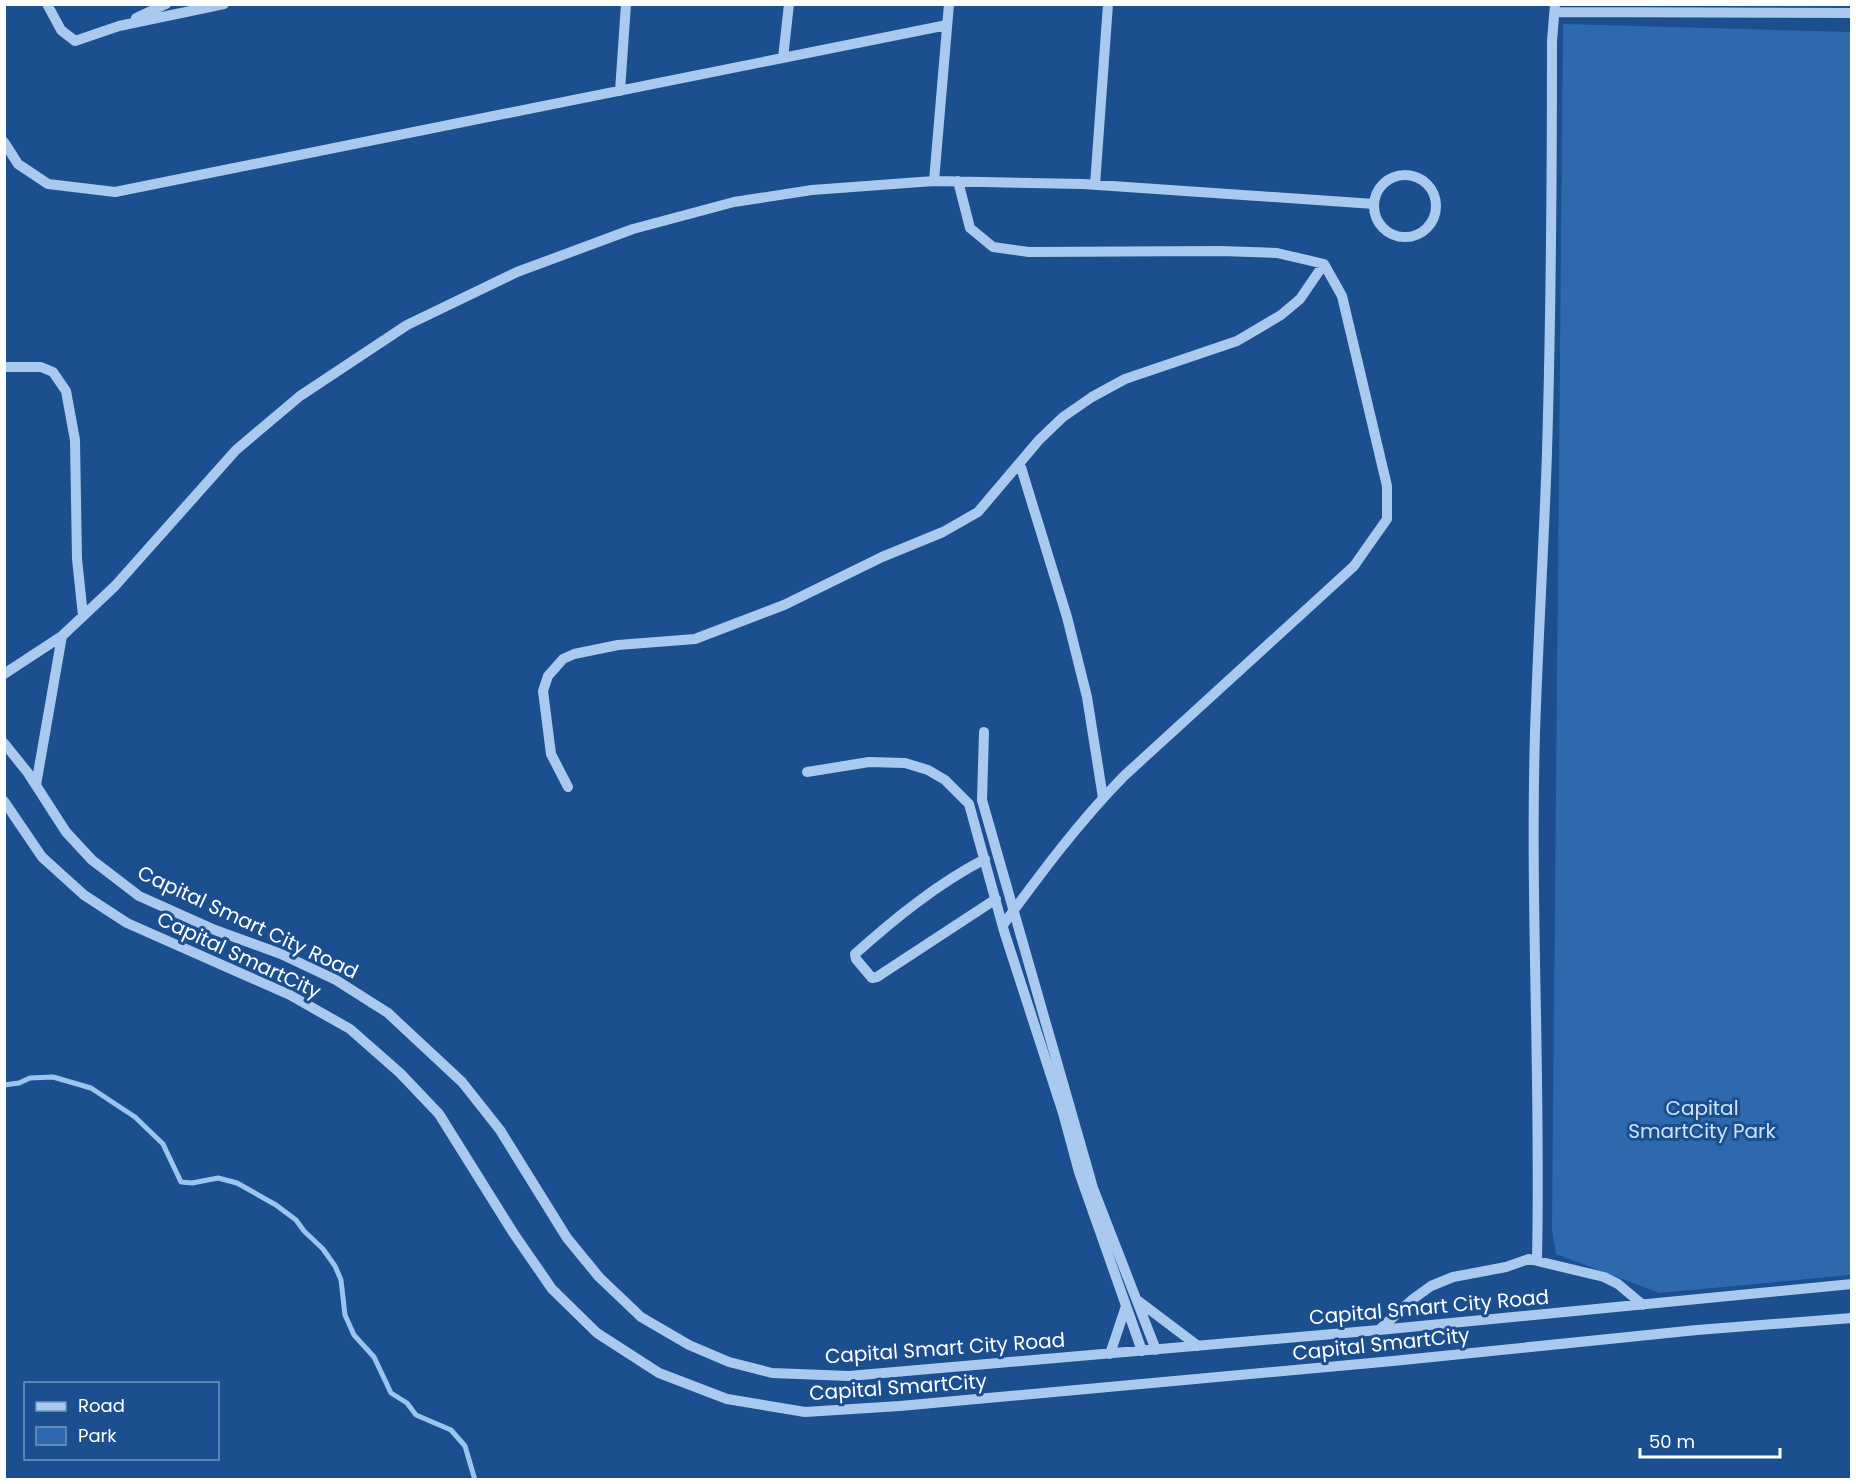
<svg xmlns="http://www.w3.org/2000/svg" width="1856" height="1484" viewBox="0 0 1856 1484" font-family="Poppins,sans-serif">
<rect width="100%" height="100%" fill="#1b4f8f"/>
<path fill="#2e69ad" d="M1563,24l288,8v1243l-192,18 -103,-39 -4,-25z"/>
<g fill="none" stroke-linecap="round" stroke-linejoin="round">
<path stroke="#9cc4f0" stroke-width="5" d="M4,1085l15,-2 11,-5 23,-1 38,11 44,29 28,27 18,38 11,1 26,-5 19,5 39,22 20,15 8,11 19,18 12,17 6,14 4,35 9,20 20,22 17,36 16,10 9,12 35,15 14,16 10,34"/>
<path stroke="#a9c9ee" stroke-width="10" d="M47,4l14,26 14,11 44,-15 105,-22
M1555,12l297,1
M136,18l30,-14
M783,58l6,-54
M620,91l6,-87
M4,142l14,22 30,20 67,8 832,-167
M1374 206a31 31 0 1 1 62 0a31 31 0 1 1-62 0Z
M934,181l15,-177
M958,181l12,47 23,19 36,5 192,-1 56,2 47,11 18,32 45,190v33l-33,47 -230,210c-45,46 -83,97 -121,149
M1095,185l13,-181
M4,367h37l12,5 13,19 9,49 2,119 6,57
M1020,464l47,153 20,80 16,101
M4,674l58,-38 53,-50 121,-136 64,-54 107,-71 110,-53 116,-43 101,-27 78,-12 122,-9 149,3 291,20
M984,732l-2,68 111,388 63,162
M4,743l24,30 38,59 26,28 47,36 76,34 66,24 55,26 52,33 74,69 38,48 67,108 32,39 42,40 48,28 40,17 43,11 77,3 530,-46 473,-46
M807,772l62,-10 36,1 23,7 17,10 24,24 35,127 59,182 16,59 63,179
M36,785l26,-149
M568,787l-17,-33 -8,-63 5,-15 15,-17 11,-5 44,-9 77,-6 89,-34 98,-48 61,-25 35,-20 61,-72 24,-23 29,-20 33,-18 112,-38 44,-26 19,-16 24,-35
M4,801l38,56 42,38 43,28 163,72 60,34 50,44 39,41 75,120 38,55 45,44 62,40 68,26 78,13 95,-6 493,-45 304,-31 155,-12
M985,859c-48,25 -90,59 -130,95l1,5 16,19 5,-1 119,-78
M1537,1259c4,-175 -7,-351 -2,-526 3,-94 9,-188 12,-281 4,-137 5,-274 5,-411l3,-37
M1137,1300l61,46
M1379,1330l34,-31 18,-13 22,-9 53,-10 23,-8 75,18 14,7 25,21
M1110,1354l16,-48"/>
</g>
<g text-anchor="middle" stroke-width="6" stroke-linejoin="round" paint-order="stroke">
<g font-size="20" fill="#fff" stroke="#1b4f8f">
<text transform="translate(248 922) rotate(25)" y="7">Capital Smart City Road</text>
<text transform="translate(239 955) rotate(25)" y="7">Capital SmartCity</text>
<text transform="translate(1429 1307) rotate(-5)" y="7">Capital Smart City Road</text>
<text transform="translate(1381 1344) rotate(-6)" y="7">Capital SmartCity</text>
<text transform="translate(945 1348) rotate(-4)" y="7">Capital Smart City Road</text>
<text transform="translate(898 1387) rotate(-4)" y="7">Capital SmartCity</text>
</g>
<g font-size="20" fill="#cfe3fa" stroke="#1b4f8f">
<text x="1702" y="1115">Capital<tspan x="1702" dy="23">SmartCity Park</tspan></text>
</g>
</g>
<rect width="1856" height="1484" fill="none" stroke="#ffffff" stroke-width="12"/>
<rect x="24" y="1382" width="195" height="78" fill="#1b4f8f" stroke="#7695bc" stroke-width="1.5"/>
<rect x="36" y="1402" width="30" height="9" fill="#a9c9ee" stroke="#7695bc" stroke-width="1.5"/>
<text x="78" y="1412" font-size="18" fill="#ffffff">Road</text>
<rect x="36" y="1427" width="30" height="18" fill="#2e69ad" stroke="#7695bc" stroke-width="1.5"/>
<text x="78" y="1442" font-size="18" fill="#ffffff">Park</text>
<path d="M1640 1448v9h140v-9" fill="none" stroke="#ffffff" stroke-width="3"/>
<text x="1649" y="1448" font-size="18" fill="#ffffff" stroke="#1b4f8f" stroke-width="4.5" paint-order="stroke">50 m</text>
</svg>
